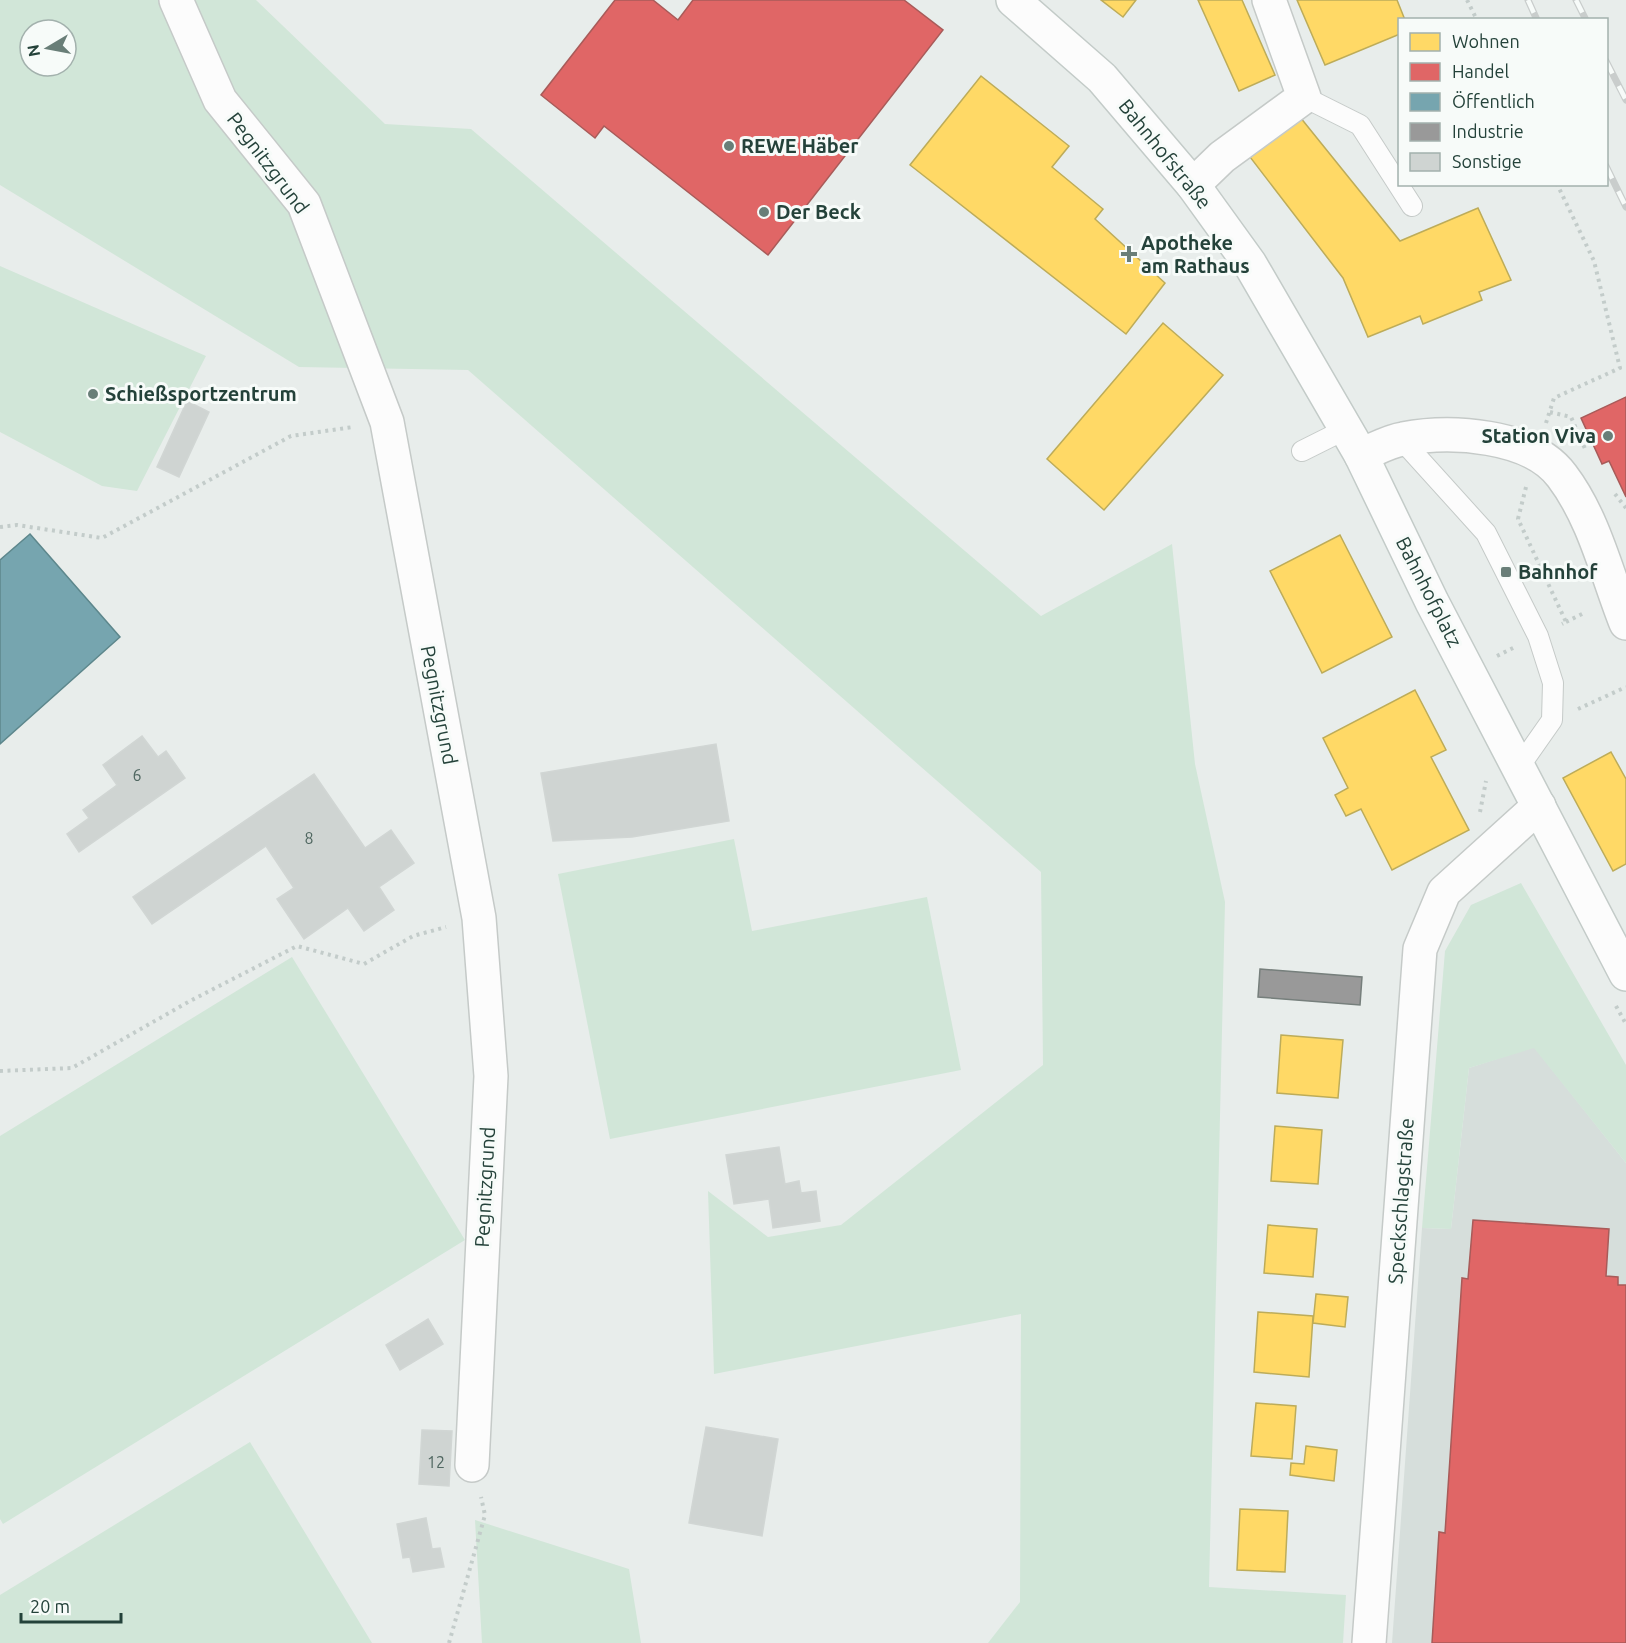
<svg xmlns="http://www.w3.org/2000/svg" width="1626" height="1643" viewBox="0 0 1626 1643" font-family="Ubuntu,sans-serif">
<rect width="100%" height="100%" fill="#e8edeb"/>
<path fill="#d6dedb" d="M1534,1047l92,116v480h-234l30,-415 29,1 18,-161z"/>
<path fill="#d1e6d8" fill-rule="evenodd" d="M0,0h256l129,124 86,5 570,487 131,-72 23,220 30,138 -16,685 137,8 -3,48h-355l32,-41 1,-288 -307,60 -6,-183 60,46 73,-12 202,-160 -2,-193 -573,-502 -169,-3 -299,-182zM30,30h36v36h-36z
M0,266l206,90 -69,135 -35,-5 -102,-54z
M734,839l18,92 175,-34 34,173 -351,69 -52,-265z
M1521,883l105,182v98l-92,-115 -65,20 -18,161 -29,-1 23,-277 26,-46z
M292,957l173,283 -462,284 -3,-5v-383z
M250,1442l122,201h-372v-48z
M475,1520l154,49 12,74h-159z"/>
<path fill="#ffd966" stroke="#bdac59" stroke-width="1.5" d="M1101,0h35l-13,17z
M1198,0h44l33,75 -36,16z
M1297,0h100l8,20h-5v14l-75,31z
M981,76l88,70 -17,21 51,42 -8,10 70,64 -39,51 -216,-169z
M1300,117l100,124 78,-33 33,72 -32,12 3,8 -59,24 -3,-8 -52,21 -25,-59 -93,-121z
M1163,323l60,52 -119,135 -57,-51z
M1340,535l52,102 -70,36 -52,-102z
M1415,690l31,60 -15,7 38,73 -77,40 -31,-61 -15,7 -11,-21 13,-7 -25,-50z
M1611,752l15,27v85l-13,7 -50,-93z
M1281,1035l62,5 -5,58 -61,-5z
M1275,1126l47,4 -4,54 -47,-3z
M1268,1225l49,4 -4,48 -49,-4z
M1316,1294l32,3 -3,30 -32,-4z
M1258,1312l55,4 -4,61 -55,-5z
M1256,1403l40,3 -4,53 -41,-3z
M1306,1446l31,4 -3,31 -44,-6 1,-12 13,1z
M1240,1509l48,2 -3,61 -48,-2z"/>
<path fill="#e06666" stroke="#a85b59" stroke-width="1.5" d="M615,0h38l25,20 15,-20h211l39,30 -175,225 -164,-129 -9,12 -54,-43z
M1626,397v100l-17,-36 -7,3 -21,-46z
M1473,1220l136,9 -3,47 12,1v8h8v358h-194l7,-111 6,1 17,-255 6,1z"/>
<path fill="#76a5af" stroke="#5d878c" stroke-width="1.5" d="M30,534l90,103 -120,107v-184z"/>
<path fill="#999" stroke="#767f7c" stroke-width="1.5" d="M1260,969l102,8 -2,28 -102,-8z"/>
<path fill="#cfd4d2" stroke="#d1d6d4" stroke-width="1.5" d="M187,401l22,11 -30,65 -22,-10z
M142,736l16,21 8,-6 19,27 -106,74 -12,-18 22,-16 -6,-8 34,-25 -14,-20z
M716,744l13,77 -97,16 -79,4 -12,-68z
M314,774l51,74 26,-18 23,33 -35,24 15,23 -30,21 -16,-23 -44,31 -27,-40 17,-11 -28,-42 -114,78 -19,-27z
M779,1147l6,37 14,-3 2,12 15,-2 4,30 -47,7 -4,-29 -35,5 -8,-49z
M428,1319l15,25 -43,26 -14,-25z
M706,1427l72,12 -16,97 -73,-13z
M422,1430l30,1 -3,55 -30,-2z
M426,1518l6,31 8,-1 4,19 -31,5 -3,-15 -7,1 -6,-34z"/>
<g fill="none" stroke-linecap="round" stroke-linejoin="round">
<defs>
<path id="service" d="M1304,97l56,28 52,81
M1401,439l85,94 52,103 15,47 -1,37 -33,47
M1302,451l44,-22"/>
<path id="minor" d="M176,0l44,100 84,104 83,218 92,496 12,158 -19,389
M1193,185l29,-28 82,-60 -35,-97
M1361,455c13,-5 28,-14 42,-16 47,-9 128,-5 159,37 32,42 45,99 64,147
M1369,1643l51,-694 24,-57 95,-86"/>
<path id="secondary" d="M1013,0l89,78 91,107 57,79 111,191 71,147 194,372"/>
</defs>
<use href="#service" stroke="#c5cac8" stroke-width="22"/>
<use href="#minor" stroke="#c5cac8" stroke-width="36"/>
<use href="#secondary" stroke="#c3cbc8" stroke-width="36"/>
<path stroke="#c3ccca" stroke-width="4" stroke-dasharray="3 4.5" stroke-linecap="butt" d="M1467,0l10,20
M1550,412l21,5 15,34
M1546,423l8,-25 66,-30 -26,-107 -37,-77
M1526,487l-8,32 48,103 -4,2
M1615,494l11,14
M0,527l17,-2 85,13 189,-102 62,-9
M1566,622l20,-10
M1497,656l18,-9
M1578,709l48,-22
M1480,812l6,-31
M1616,1006l10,18
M0,1071l72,-3 118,-67 107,-55 67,18 49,-28 33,-9
M449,1643l36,-128 -4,-18"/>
<use href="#service" stroke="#fcfcfc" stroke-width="20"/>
<use href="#minor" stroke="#fcfcfc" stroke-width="33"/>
<use href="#secondary" stroke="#fcfcfc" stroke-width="33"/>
<defs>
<path id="rail" d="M1528,0l9,20
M1576,0l10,20
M1606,61l20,39
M1606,166l20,41"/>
</defs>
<use href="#rail" stroke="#c9cdcc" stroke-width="7"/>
<use href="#rail" stroke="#f7fbf9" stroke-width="4.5" stroke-dasharray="14" stroke-linecap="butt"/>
</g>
<g fill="#697e78" stroke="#f7fbf9" stroke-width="2">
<circle cx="729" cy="146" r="6"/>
<circle cx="764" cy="212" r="6"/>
<path d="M1126 245h6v6h6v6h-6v6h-6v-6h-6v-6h6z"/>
<circle cx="93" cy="394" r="6"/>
<circle cx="1608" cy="436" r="6"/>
<rect x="1500" y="566" width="12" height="12" rx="3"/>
</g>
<g text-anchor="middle" stroke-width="6" stroke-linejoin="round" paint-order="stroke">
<g font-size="16" fill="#506761">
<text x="137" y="781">6</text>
<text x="309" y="844">8</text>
<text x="436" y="1468">12</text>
</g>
<g font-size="20" font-weight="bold" fill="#24423a" stroke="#f7fbf9" text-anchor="start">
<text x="741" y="153">REWE Häber</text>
<text x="776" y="219">Der Beck</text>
<text x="1141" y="250">Apotheke<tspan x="1141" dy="23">am Rathaus</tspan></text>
<text x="105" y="401">Schießsportzentrum</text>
<text x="1596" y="443" text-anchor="end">Station Viva</text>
<text x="1518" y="579">Bahnhof</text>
</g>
<g font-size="20" fill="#24423a" stroke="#f7fbf9">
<text transform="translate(1165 154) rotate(51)" y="7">Bahnhofstraße</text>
<text transform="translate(268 163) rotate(53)" y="7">Pegnitzgrund</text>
<text transform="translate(1429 592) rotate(63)" y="7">Bahnhofplatz</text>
<text transform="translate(439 705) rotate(79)" y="7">Pegnitzgrund</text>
<text transform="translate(485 1187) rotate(-87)" y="7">Pegnitzgrund</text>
<text transform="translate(1401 1201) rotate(-86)" y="7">Speckschlagstraße</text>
</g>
</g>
<rect x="1398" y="18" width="210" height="168" fill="#f7fbf9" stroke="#a3b1ad" stroke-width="1.5"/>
<rect x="1410" y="33" width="30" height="18" fill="#ffd966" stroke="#a3b1ad" stroke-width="1.5"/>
<text x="1452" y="48" font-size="18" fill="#24423a">Wohnen</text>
<rect x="1410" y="63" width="30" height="18" fill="#e06666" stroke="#a3b1ad" stroke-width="1.5"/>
<text x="1452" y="78" font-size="18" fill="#24423a">Handel</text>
<rect x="1410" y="93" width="30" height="18" fill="#76a5af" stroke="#a3b1ad" stroke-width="1.5"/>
<text x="1452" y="108" font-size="18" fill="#24423a">Öffentlich</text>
<rect x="1410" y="123" width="30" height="18" fill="#999999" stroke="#a3b1ad" stroke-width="1.5"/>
<text x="1452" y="138" font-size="18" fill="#24423a">Industrie</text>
<rect x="1410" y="153" width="30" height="18" fill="#cfd4d2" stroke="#a3b1ad" stroke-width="1.5"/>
<text x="1452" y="168" font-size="18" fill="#24423a">Sonstige</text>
<g transform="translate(48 48) rotate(260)"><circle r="28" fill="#f7fbf9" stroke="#a3b1ad" stroke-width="1.5"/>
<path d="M0-4.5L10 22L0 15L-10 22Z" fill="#697e78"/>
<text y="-9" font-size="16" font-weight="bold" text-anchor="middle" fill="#24423a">N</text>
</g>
<path d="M21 1613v9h100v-9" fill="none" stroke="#24423a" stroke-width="3"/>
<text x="30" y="1613" font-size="18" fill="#24423a" stroke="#f7fbf9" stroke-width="4.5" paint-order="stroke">20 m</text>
</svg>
